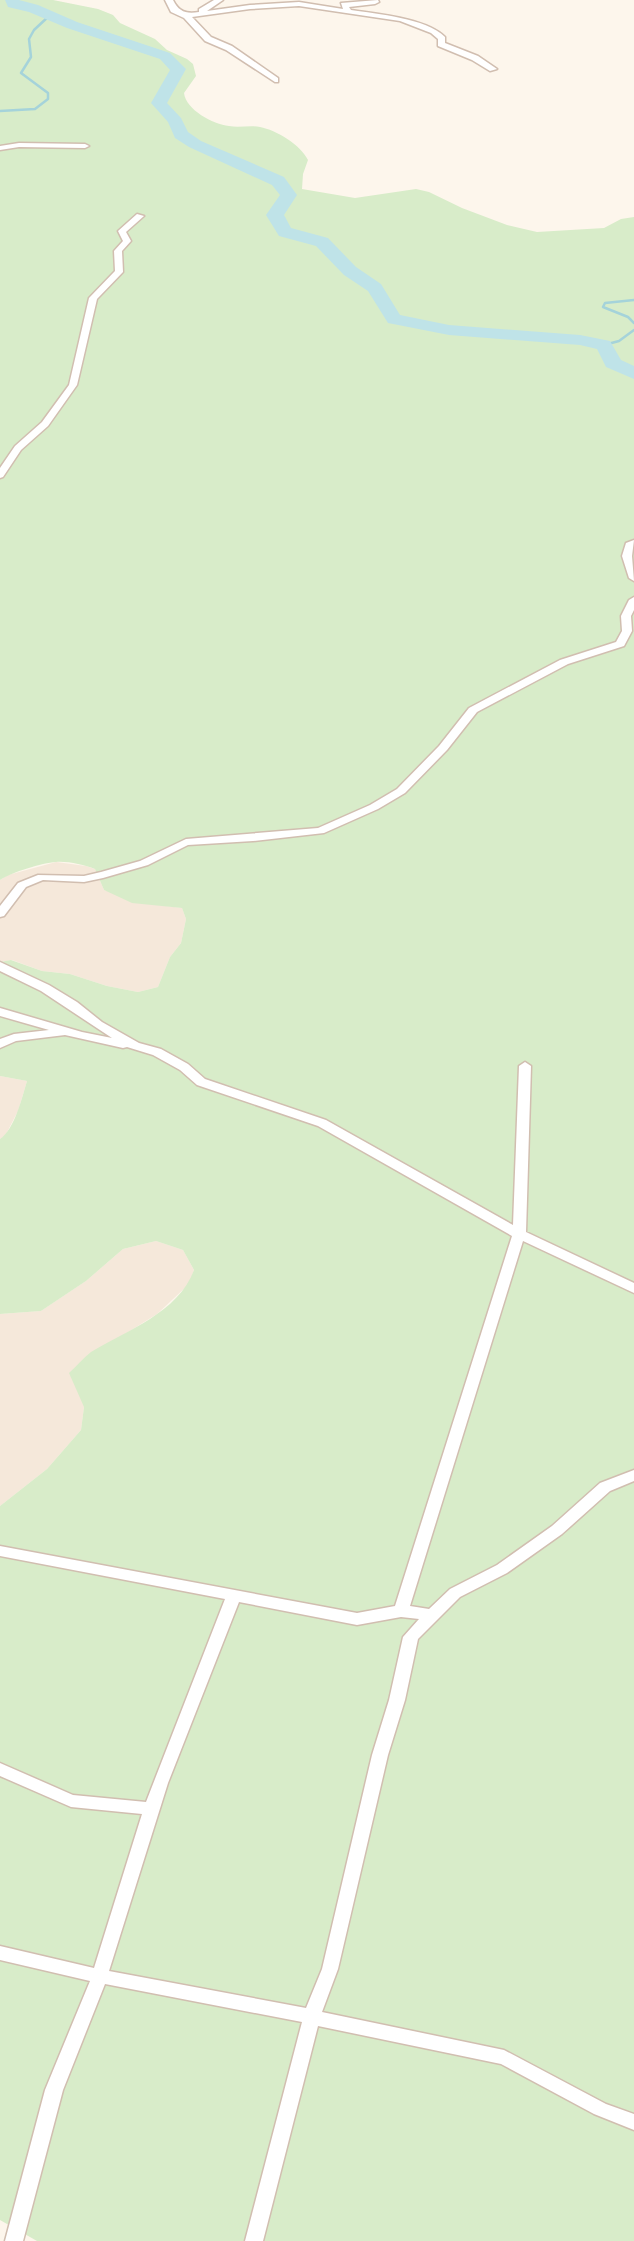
<svg xmlns="http://www.w3.org/2000/svg" width="634" height="2241" viewBox="0 0 634 2241" font-family="'Work Sans',sans-serif">
<rect width="100%" height="100%" fill="#fdf6ec"/>
<path fill="#f5e8da" d="M56,862l30,4 9,3 9,21 54,15 24,3 4,11 -5,24 -11,14 -12,30 -20,5 -31,-6 -37,-12 -28,-3 -30,-11 -12,2v-82l8,-5z
M0,1076l27,5 -9,30 -13,25 -5,3z
M156,1241l27,9 11,20 -5,14 -32,30 -32,20 -41,73 -3,23 -34,39 -47,37v-192l41,-3 45,-30 37,-32z"/>
<path fill="#d8ecc9" d="M0,0h7l1,3 20,3 -17,-6h42l45,9 15,6 7,8 35,16 12,11 20,9 6,5 3,12 -12,17c2,17 29,31 45,33 10,2 21,-1 31,1 16,3 41,18 48,33l-5,14 -1,15 53,9 61,-9 13,3 33,16 45,17 30,7 67,-4 17,-9 13,-2v2024h-597l-37,-21v-714l47,-37 34,-39 3,-23 -15,-34c7,-6 14,-15 22,-21 36,-22 87,-39 103,-82l-11,-20 -27,-9 -33,8 -37,32 -45,30 -41,3v-175c15,-10 22,-42 27,-58l-27,-5v-114l11,-2 31,11 28,3 37,12 31,6 20,-5 12,-30 11,-14 5,-24 -4,-11 -50,-5 -28,-13 -9,-21c-11,-4 -27,-8 -39,-7 -14,1 -44,10 -56,18z"/>
<g fill="none" stroke-linecap="round" stroke-linejoin="round">
<path stroke="#a5d3da" stroke-width="2.5" d="M0,111l35,-2 13,-10v-6l-27,-20 10,-16 -2,-18 5,-9 15,-14
M634,300l-29,3 -2,4 25,10 6,6
M604,345l15,-4 15,-11"/>
<path fill="#bfe3e8" fill-rule="evenodd" d="M5,0h14l19,5 39,17 93,31 16,16 -19,34 14,15 7,14 13,9 83,36 13,18 -13,20 7,13 37,10 28,29 25,17 19,31 49,10 131,10 30,6 11,19 13,6v13l-28,-12 -9,-18 -17,-4 -131,-10 -61,-12 -20,-32 -24,-16 -28,-29 -37,-10 -13,-21 14,-20 -8,-10 -83,-38 -14,-9 -7,-16 -17,-19 19,-33 -10,-11 -93,-31 -38,-16 -21,-5z"/>
<defs>
<path id="minor" d="M165,0h8c6,12 13,14 26,12v-3l15,-9h9l-16,11 43,-6 49,-3 44,7 -2,-6 37,-3 1,2 -4,2 -26,3 2,3c26,4 75,8 94,27v6l33,13 19,13 -7,2 -18,-11 -34,-14v-7l-7,-6 -31,-12 -101,-15 -49,3 -58,8 19,20 21,9 46,32v4h-3l-49,-32 -21,-9 -21,-23 -13,-6z
M19,143l66,1 4,2 -4,2 -66,-1 -19,3v-4z
M137,214l7,2 -18,16 5,9 -9,10 1,21 -26,27 -20,86 -29,41 -27,24 -18,27 -3,1v-10l15,-22 27,-24 27,-37 20,-87 26,-27 -1,-20 9,-10 -5,-10z
M634,540l-2,16 2,25 -5,-3 -7,-22 4,-13z
M634,597v13l-3,6 1,15 -8,15 -56,18 -91,48 -30,38 -42,43 -27,16 -54,24 -71,8 -65,4 -40,20 -45,13 -19,4 -41,-2 -17,7 -22,29 -4,1v-11l18,-23 20,-8 46,1 17,-4 39,-11 46,-22 132,-11 52,-23 27,-16 42,-43 30,-38 91,-48 56,-18 6,-11 -1,-15 8,-16z
M0,962l49,23 28,17 25,20 37,21 22,6 27,15 17,15 121,41 187,105 6,-159 6,-4 6,4 -5,166 108,51v10l-111,-52 -113,365 19,3 21,-20 47,-24 55,-39 48,-43 34,-13v11l-24,10 -48,43 -55,39 -47,24 -42,42 -13,61 -17,55 -50,214 -16,43 182,38 102,54 28,10v16l-40,-16 -93,-50 -183,-38 -55,215h-18l57,-219 -197,-38 -42,106 -40,151h-18l40,-151 45,-109 -90,-21v-14l94,22 48,-154 -71,-7 -71,-31v-13l73,32 73,7 79,-203 -225,-43v-10l357,67 38,-7 117,-370 -194,-110 -121,-41 -17,-15 -27,-15 -26,-8 -4,1 -58,-13 -49,6 -16,7v-9l14,-5 35,-4 -49,-14v-8l82,24 30,6 -71,-47 -41,-20zM239,1602l118,23 44,-8 18,2 -16,18 -14,63 -17,55 -50,214 -16,39 -197,-37 59,-188z"/>
</defs>
<use href="#minor" stroke="#d1beb0" stroke-width="3"/>
<use href="#minor" fill="#fff" fill-rule="evenodd"/>
</g>
</svg>
